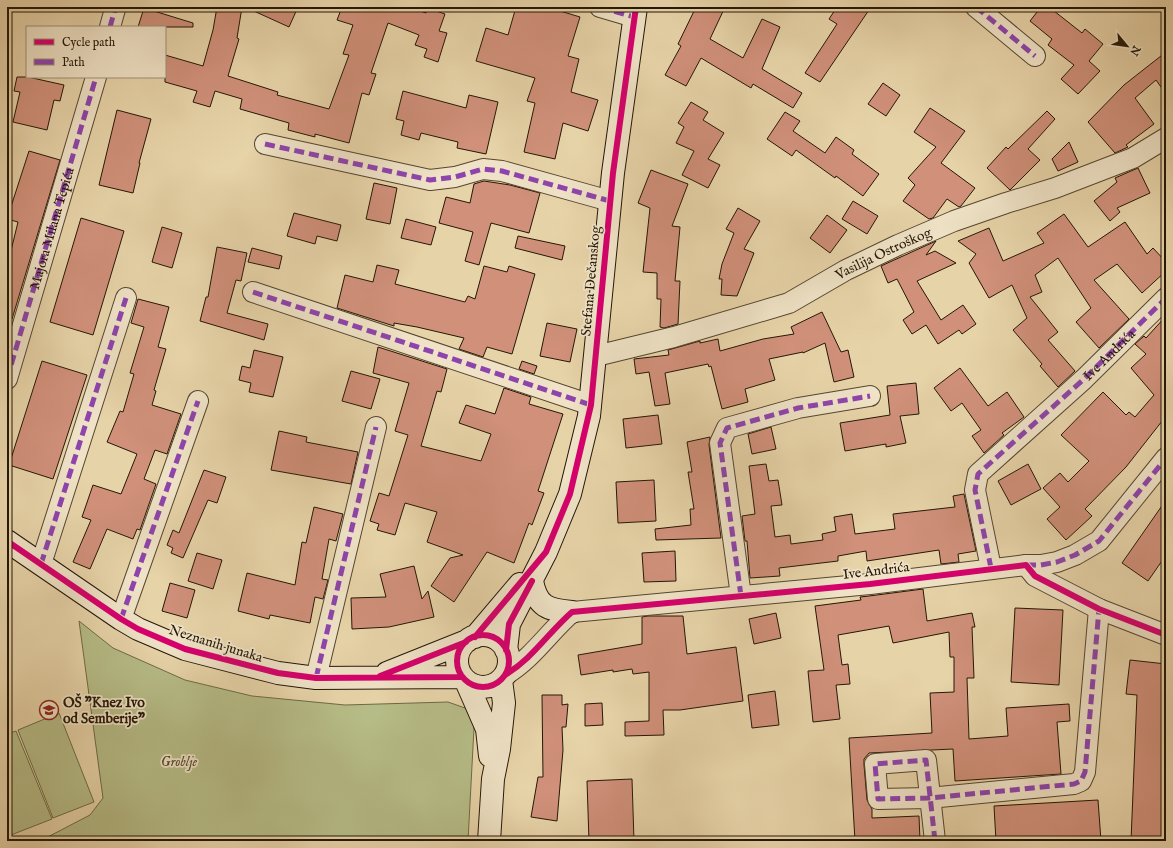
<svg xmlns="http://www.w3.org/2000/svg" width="1173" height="848" viewBox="0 0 1173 848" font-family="'IM FELL English',serif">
<rect width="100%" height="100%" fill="#e7d3a8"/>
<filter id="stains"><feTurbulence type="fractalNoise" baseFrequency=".005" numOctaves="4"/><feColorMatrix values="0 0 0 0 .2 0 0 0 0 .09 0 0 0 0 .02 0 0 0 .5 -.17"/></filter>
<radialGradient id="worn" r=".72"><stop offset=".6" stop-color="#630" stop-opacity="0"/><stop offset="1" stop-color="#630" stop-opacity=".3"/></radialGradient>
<path fill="#b6bc87" stroke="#6d6a46" d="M79,621l34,27 72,32 67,16 93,9 103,-3 17,6 6,7 3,13 -6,113h-428l50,-26 13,-17z
M59,713l35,89 -41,16 -35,-88z
M16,731l36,88 -41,16 -4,-9v-92z"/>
<path fill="#d0907a" stroke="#241706" d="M217,7h25l-5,31 2,1 -11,37 50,16 -1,3 52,14 20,-54 -6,-1 10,-29 -16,-5 5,-13h30l12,4 1,-4h23l18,6 1,-5 18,6 -6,17 8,2 -9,29 -14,-5 3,-8 -12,-4 4,-10 -31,-12 -17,50 5,1 -7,21 -7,-2 -13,50 -34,-9v3l-27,-7 1,-7 -49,-14 2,-10 -27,-8 -5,16 -17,-5 4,-11 -32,-9v-27l38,11 10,-36z
M245,7h53l-9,20z
M516,7h31l33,10 -12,39 11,3 -8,33 27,8 -10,31 -25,-8 -8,36 -31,-7 11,-49 -8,-2 8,-23 -59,-17 10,-33 22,7z
M696,7h29l-15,32 33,19 19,-39 18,8 -18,42 40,24 -9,15 -40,-24 -2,4 -50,-30 -15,28 -21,-11 16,-29 -3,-2z
M837,7h34l-51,75 -15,-9 32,-49 -8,-5z
M1041,7h8l33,26 3,-4 18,15 -14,17 11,10 -22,23 -17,-15 13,-14 -26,-20 4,-6 -22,-18z
M144,8l49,15v4h-55z
M1166,52v42l-10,-14 -21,18 19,26 -28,21 2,2 -13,6 -27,-31 36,-37z
M17,77h11l36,8 -4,16 -6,-1 -7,30 -34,-8 7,-30 -6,-1z
M883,83l17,12 -14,21 -18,-12z
M403,91l63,17 3,-13 29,7 -12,52 -29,-6 1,-6 -37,-9 -2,7 -18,-5 3,-14 -8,-2z
M691,102l17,10 -5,8 21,13 -16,26 12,6 -12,23 -26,-13 12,-24 -18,-8 8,-16 -6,-4z
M930,108l35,23 -24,32 34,25 -14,18 -2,1 -12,-8 -14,19 -4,1 -26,-18 12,-16 -7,-7 28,-31 -22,-15z
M117,110l34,9 -12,44h1l-7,30 -34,-8z
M1047,111l8,8 -27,30 12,11 -30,30 -23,-22 19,-21 2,2z
M785,112l15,9 -7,10 32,22 11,-16 18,13 -2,4 27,20 -16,22 -27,-20 -1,2 -39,-28 -4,6 -25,-17z
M1069,142l9,20 -20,9 -6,-12z
M29,151l31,9 -48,159h-5v-52l11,-45 -11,-3z
M1138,168l12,25 -33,15 3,4 -10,9 -16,-20 23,-19 -2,-4z
M651,170l37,14 -16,42 8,1 -5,54h5l-2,43 -14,4 -4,-1 1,-28h-4v-26l-14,-1 7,-64 -12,-5z
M484,181l26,4 30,8 -11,40 -38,-10 -12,42 -14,-4 8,-29 -34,-9 7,-26 24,6 4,-19z
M374,183l23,5 -7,36 -24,-5z
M853,201l25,15 -11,18 -25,-15z
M738,208l22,13 -16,28 10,4 -17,43 -16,-1 1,-16h-3l3,-15 12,-31 -8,-4z
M294,213l47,12 -4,16 -20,-5 -2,8 -28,-8z
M1064,214l24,33 37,-25 22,32 6,-6 13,14v9l-24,22 -25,-29 -23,16 35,39 -30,29 -23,-26 15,-14 -33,-50 -23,17 7,17 -12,5 28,35 -10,8 27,31 -17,16 -18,-21 2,-2 -29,-34 14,-12 -15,-33 -23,13 -20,-35 7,-9 -18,-13 31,-13 14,33 41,-18 -7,-10z
M827,215l20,15 -17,23 -20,-15z
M81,218l43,13 -31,104 -43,-13z
M406,219l30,8 -5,18 -30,-7z
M162,227l20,6 -10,35 -20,-6z
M518,236l47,10 -3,14 -47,-12z
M936,241l-10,14 9,-4 21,12 -39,18 24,39 22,-15 13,19 -14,10 -3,-4 -21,14 -12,-19 -14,9 -9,-14 11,-8 -17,-33 -9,4 -7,-17z
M217,247l30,6 -6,28 -5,-1 -9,33 41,11 -4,16 -64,-19 6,-24h2z
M252,248l30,8 -3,13 -31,-7z
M377,265l22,5 -4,14 70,18 3,-6 7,3 9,-33 23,6 2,-6 26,8 -23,80 -25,-7 -4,10 -24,-8 5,-11 -47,-11 -23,-4v3l-57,-18 8,-33 28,7z
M138,299l31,8 -11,40 8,2 -12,41 2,1 -4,14 29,9 -14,40 -12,-4 -11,29 12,5 -16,46 -3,-1 -4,10 -26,-10 -17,40 -17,-7 18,-42 -9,-3 11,-32 28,9 16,-40 -30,-12 13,-31 3,1 11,-38 -4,-1 14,-46 -13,-4z
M822,312l19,40 7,-2 6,27 -20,5 -9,-39 -22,10v-1l-34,7 6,21 -30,9 3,13 -26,7 -11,-43 -2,1 -1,-3 -43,9 5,31 -15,2 -6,-34 -13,2 -2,-15 35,-4 -1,-5 32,-9v2l18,-4 2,12 43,-12 31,-5 -3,-7z
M1166,316v100l-40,51 -41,42 7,7 -26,24 -19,-21 13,-12 -17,-19 17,-15 8,9 21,-21 -28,-26 42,-43 23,23 3,-3 6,5 19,-22 -23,-27 15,-14 -11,-10 9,-8 2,2z
M547,323l30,6 -7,33 -30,-6z
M378,347l69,22 -6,23 -4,-1 -16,55 60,15 10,-27 -32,-11 7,-18 29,9 9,-26 27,9 -2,7 34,10 -25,77 6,2 -12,32 -3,-2 -15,40 -27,-11 -33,50 -23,-16 19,-28 13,-3 -36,-13 10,-30 -32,-9 -10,32 -18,-5 2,-6 -9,-3 9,-28 10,3 19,-61 -13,-4 14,-48 -36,-10z
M254,350l29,7 -10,40 -24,-5 2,-9 -12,-3 3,-14 8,2z
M42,361l45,14 -34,104 -44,-14z
M522,361l15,5 -3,8 -15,-5z
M960,368l28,38 19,-14 17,25 -22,16 2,2 -20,18 -12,-17 9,-6 -19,-27 -11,8 -17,-23z
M351,371l29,8 -9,30 -29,-8z
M916,383l3,31 -19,2 6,27 -20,4v-3l-41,7 -5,-28 50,-8 -3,-29z
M658,415l4,29 -36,4 -3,-29z
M771,427l5,22 -24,5 -4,-20z
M279,431l28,6 -1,5 52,10 -7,32 -80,-14z
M710,437l-1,8 12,93 -65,2 -1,-11 36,-4 -1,-16h4l-6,-37h4l-5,-30z
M766,464l3,17 9,-1 4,25 -11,1 4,31 15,-2 1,9 32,-4 -1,-6 14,-3 -2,-14 18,-3 3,20 40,-5 -2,-15 62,-7 -2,-11 11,-2 12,57 -18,3 1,8 -18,2 -2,-14 -72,11 -1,-10 -28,5v5l-59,7 1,8 -30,2 -3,-37h-2l-3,-25 13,-2 -6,-48z
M1028,464l13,25 -30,16 -13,-24z
M204,470l22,7 -9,26 -9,-3 -25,58 -12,-5 2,-5 -6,-3 6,-15 6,3z
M654,480l2,41 -38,2 -2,-41z
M1166,500v55l-18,26 -26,-18z
M314,507l29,7 -7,27 -7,-2 -7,40 6,1 -5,19 -8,-2 -5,26 -40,-8 -1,4 -31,-8 9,-38 48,12 7,-43 4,1z
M675,551l1,30 -32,1 -2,-29z
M197,553l25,7 -9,29 -25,-8z
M414,566l8,33 6,-8 6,26 -45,10 -37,2 -1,-31 35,-1 -6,-23z
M170,583l25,7 -8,28 -25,-7z
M923,589l4,32 45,-8 3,14h-3l2,51h-7l2,61 39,-3 -2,-28 63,-4 1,17 -13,1 4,52 -106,7 -2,-32 -84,4 -5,6v6l3,35 5,9v9l47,-2 1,25h-65l-6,-103 83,-5 -2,-40 24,-1v-35h-4l-1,-25 -56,11 -4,-17 -51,9 4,30 6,-1 2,20 -14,1 4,34 -27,3 -5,-51 16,-1 -9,-64 46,-6 -1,-3 9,-1z
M1015,608l48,2 -4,75 -48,-3z
M776,613l5,25 -27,6 -5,-25z
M648,616h35l4,38 49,-7 7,54 -63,9h-17l1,25 -39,1v-14l24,-1v-49l-16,2 -1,-5 -19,3v-2l-32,5 -3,-20 64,-11v-27z
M1130,660l36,4v177h-35l6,-146 -11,-1z
M775,691l4,34 -27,3 -4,-33z
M542,695h20v10l6,-1 -2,23h-4l1,23 -6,71 -26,-4 7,-40h5z
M602,703l1,22 -18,1v-22z
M632,779l2,62h-45l-2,-60z
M1098,800l3,41h-105l-2,-35z"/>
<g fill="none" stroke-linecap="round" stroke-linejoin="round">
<defs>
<g id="street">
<path d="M600,7l34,10"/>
<path d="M976,7l59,49"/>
<path d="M110,27l5,-18"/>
<path d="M265,144l165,36 25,-3 28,-8 19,2 108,30"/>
<path d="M253,292l338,113"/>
<path id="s1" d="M596,356l78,-19 115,-34 57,-33 52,-25 56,-24 52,-18 49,-15 78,-30 33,-20"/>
<path d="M7,379l89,-302"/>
<path d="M41,564l85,-266"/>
<path d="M1026,565h15l16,-3 18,-7 24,-14 67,-83"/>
<path d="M991,568l-16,-78 3,-16 106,-95 82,-81"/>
<path d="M741,596l-21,-153 7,-15 71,-20 72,-12"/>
<path d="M121,619l77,-218"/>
<path d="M505,675c27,-16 43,-42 67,-63l298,-28 156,-19 9,11 64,33 67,26"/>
<path d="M316,678l60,-251"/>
<path d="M935,841l-9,-81 -51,4 3,35 51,-1 145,-14 7,-3 4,-9 14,-163"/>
</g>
<path id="secondary" d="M7,541l114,78 17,10 47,20 93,24 38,5 145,-1
M532,581c5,26 16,29 40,31
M457 661a26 26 0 1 1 52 0a26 26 0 1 1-52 0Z
M475,637l45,-53
M506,650l3,-26 37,-72 24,-58 19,-78 24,-243 23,-166
M387,673l80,-32
M466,681l21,48 3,27
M489,841l4,-62 6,-30 5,-46 -3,-23"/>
</defs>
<use href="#street" stroke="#55462e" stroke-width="22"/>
<use href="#secondary" stroke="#241706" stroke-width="24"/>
<use href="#street" stroke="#efe2c6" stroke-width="20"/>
<use href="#secondary" stroke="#efe2c6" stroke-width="22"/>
<g stroke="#8e44ad" stroke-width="5" stroke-dasharray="10 5" stroke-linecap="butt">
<path d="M600,7l34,10"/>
<path d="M976,7l59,49"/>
<path d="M110,27l5,-18"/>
<path d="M265,144l165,36 25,-3 28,-8 19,2 108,30"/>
<path d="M253,292l338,113"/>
<path id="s2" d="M7,379l89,-302"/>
<path d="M41,564l85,-266"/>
<path d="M1026,565h15l16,-3 18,-7 24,-14 67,-83"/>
<path id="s3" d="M991,568l-16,-78 3,-16 106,-95 82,-81"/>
<path d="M741,596l-21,-153 7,-15 71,-20 72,-12"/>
<path d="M121,619l77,-218"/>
<path d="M316,678l60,-251"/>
<path d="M935,841l-9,-81 -51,4 3,35 51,-1 145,-14 7,-3 4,-9 14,-163"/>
</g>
<defs>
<path id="cycleway" d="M7,541l114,78 17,10 47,20 93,24 38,5 145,-1
M457 661a26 26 0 1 1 52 0a26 26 0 1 1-52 0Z
M475,637l71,-85 24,-58 21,-89 22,-232 23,-166
M506,650l3,-26 23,-43
M505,675c27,-16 43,-42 67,-63l298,-28 156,-19 9,11 64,33 67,26
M380,676l86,-34"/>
</defs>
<use href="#cycleway" stroke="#efe2c6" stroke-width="8"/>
<use href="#cycleway" stroke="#d6006c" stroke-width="6"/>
</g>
<defs>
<symbol id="school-ring" viewBox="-11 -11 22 22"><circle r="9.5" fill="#efe2c6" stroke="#8f2418" stroke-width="1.5"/><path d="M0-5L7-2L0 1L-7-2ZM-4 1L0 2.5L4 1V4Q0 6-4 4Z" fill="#8f2418"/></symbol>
</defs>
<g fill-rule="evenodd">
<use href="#school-ring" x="38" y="699" width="22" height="22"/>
</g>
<g text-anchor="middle" stroke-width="3.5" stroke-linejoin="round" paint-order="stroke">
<g font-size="14" fill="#241706" stroke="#efe2c6">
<text dy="5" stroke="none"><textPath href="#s2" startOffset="157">Majora Milana Tepića</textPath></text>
<text dy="5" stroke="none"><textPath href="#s1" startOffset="307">Vasilija Ostroškog</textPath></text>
<text transform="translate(590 281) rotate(-85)" y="5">Stefana Dečanskog</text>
<text dy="5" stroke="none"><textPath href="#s3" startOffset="273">Ive Andrića</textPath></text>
<text transform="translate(876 570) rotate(-7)" y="5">Ive Andrića</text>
<text transform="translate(216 643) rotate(17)" y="5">Neznanih junaka</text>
</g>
<g font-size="14" font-weight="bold" fill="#241706" stroke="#efe2c6" text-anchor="start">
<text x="63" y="707">OŠ "Knez Ivo<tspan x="63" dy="16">od Semberije"</tspan></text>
</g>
<g font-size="14" font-style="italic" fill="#50492d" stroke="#efe2c6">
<text x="179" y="766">Groblje</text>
</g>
</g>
<rect width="1173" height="848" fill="none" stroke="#e7d3a8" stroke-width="24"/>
<rect x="8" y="8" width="1157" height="832" fill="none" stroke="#241706" stroke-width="2"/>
<rect x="12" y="12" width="1149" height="824" fill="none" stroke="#241706"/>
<rect x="26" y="26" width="140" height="52" fill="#efe2c6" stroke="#9e9179"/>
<rect x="34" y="39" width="20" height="6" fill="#d6006c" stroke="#9e9179"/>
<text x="62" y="46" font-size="12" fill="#241706">Cycle path</text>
<rect x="34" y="59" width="20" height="6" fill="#8e44ad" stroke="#9e9179"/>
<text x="62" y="66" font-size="12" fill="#241706">Path</text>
<g transform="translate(1127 46) rotate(119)" stroke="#efe2c6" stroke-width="3" paint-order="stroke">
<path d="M0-3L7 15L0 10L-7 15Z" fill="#241706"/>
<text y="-6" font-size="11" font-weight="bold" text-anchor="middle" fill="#241706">N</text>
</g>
<rect width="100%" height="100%" filter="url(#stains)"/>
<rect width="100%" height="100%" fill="url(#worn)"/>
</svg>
